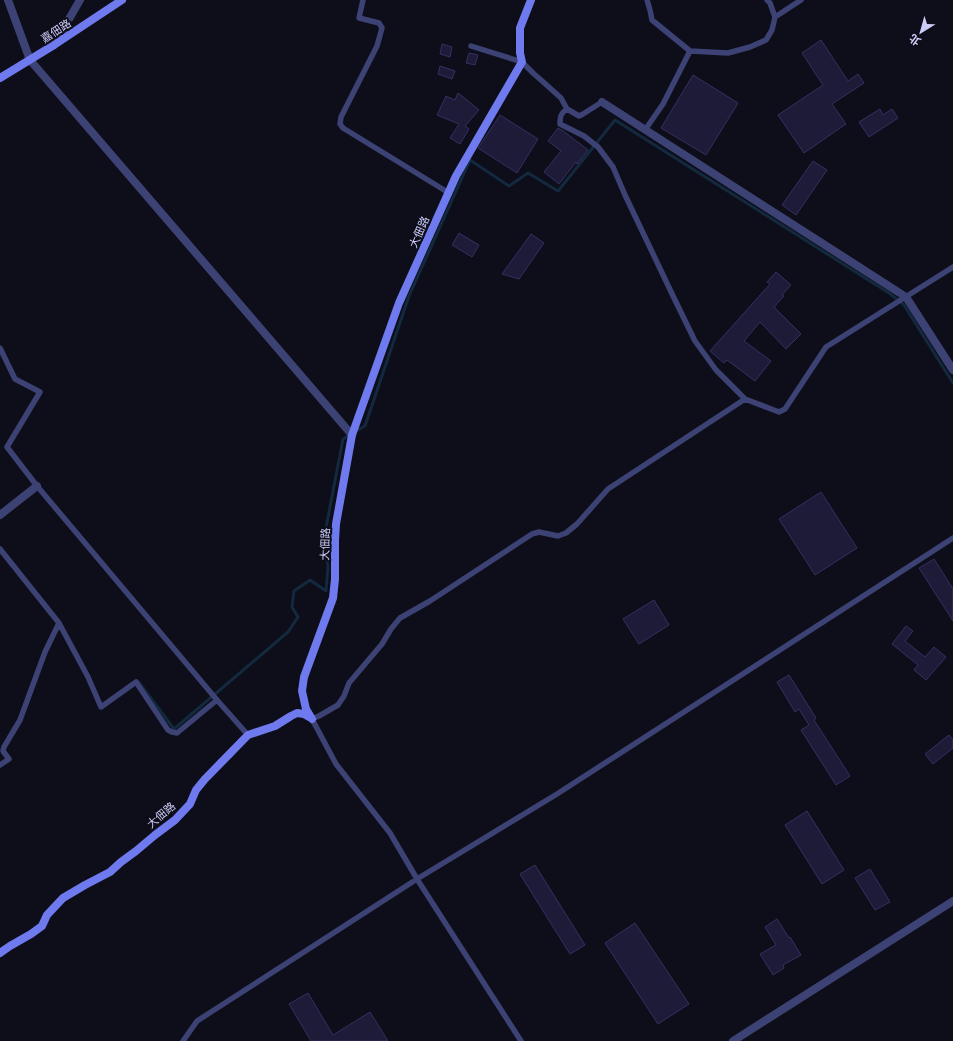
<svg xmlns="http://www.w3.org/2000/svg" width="953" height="1041" viewBox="0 0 953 1041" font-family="'IBM Plex Sans','Noto Sans TC',sans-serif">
<rect width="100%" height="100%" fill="#0e0d1a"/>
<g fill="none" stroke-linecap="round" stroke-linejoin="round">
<path stroke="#12293e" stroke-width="3" d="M356,431l9,-5 44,-130 61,-136 39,26 19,-13 30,18 57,-71 274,173 15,12 49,78
M138,681l36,48 114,-97 10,-15 -6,-10 2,-16 16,-11 16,11 2,-24 -4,-29 19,-99 7,-4"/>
</g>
<path fill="#1e1b39" stroke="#343062" d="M821,40l27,41 10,-7 6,9 -32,21 14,20 -42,29 -26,-38 45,-30 -21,-32z
M442,44l10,3 -2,10 -10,-3z
M469,53l9,2 -3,10 -9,-2z
M440,66l15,5 -3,8 -14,-5z
M693,75l45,28 -32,52 -45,-27z
M458,93l4,3 17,14 -14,16 4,3 -9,15 -10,-6 9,-14 -22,-9 9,-19 9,4z
M880,109l3,6 9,-6 6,9 -29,19 -10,-15z
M500,115l38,24 -21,34 -39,-25z
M558,128l4,2 26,20 -11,14 -1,-2 -17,22 -15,-12 17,-21 -13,-10z
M813,161l14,9 -31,45 -14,-10z
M459,233l20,12 -7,12 -20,-12z
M531,234l13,9 -25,36 -17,-5z
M776,272l15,13 -9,10 2,1 -10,11 27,27 -15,15 -26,-27 -16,19 27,20 -16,20 -28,-21 -3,3 -14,-12 60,-67 -3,-2z
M821,492l36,56 -42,27 -36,-56z
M934,559l19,30v32l-34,-53z
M654,600l15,25 -30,19 -16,-25z
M906,626l7,5 -8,10 20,16 9,-10 12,10 -20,23 -12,-10 4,-5 -26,-21z
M789,675l27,43 -2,2 36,56 -14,9 -35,-55 8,-5 -10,-16 -4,3 -18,-30z
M949,735l4,5v8l-20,16 -8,-10z
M807,811l37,59 -22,14 -37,-59z
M535,865l50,80 -15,9 -50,-80z
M870,869l20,33 -15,8 -20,-32z
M777,919l12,19 1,-1 11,18 -18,10 1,3 -11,7 -13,-21 16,-9 -11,-18z
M635,923l54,81 -31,20 -53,-81z
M308,993l25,42 37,-23 18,29h-77l-22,-37z"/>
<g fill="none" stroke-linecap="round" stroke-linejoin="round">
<path stroke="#3d4274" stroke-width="5.5" d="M363,0l-4,18 20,5 3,5 -5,18 -36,71 -1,7 3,4 106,65
M647,0l3,10 2,10 38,31 38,2 22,-6 16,-7 6,-10 3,-13 26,-17
M767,0l3,3 5,14
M471,46l51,16 12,12 7,6 20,18 6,11 12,7 4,-2 19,-12
M567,109c-6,4 -7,7 -7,15l24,12 14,11 15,20 12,28 49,103 21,43 21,29 29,29
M645,130l18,-26 27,-53
M0,348l15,31 25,13 -33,55 30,39 180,214 31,35
M0,549l59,74 29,54 13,30 35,-25 32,48 4,2 5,1 40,-33
M0,765l9,-6 -6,-8 1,-4 16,-27 25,-68 14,-29
M183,1041l14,-20 14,-9 206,-133 140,-85 396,-256
M521,1041l-104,-162 -27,-46 -54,-69 -24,-45 7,-3 19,-11 6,-9 5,-13 33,-39 9,-15 9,-11 30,-17 102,-67 7,-2 19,4 8,-3 11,-9 31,-35 137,-90 34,13 6,-3 41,-62 127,-80"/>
<path stroke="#3d4274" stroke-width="8" d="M8,0l22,60 322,375
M54,45l26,-45
M602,102l304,195 47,73
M0,515l37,-29
M733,1041l220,-140"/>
<path stroke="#6e7aed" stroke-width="8" d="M0,78l54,-33 68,-45
M312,719l-6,-10 -4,-18 2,-14 29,-79 2,-19v-39l1,-16 16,-89 37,-104 10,-28 57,-127 66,-114 -2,-9v-25l11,-28
M0,953l10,-7 21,-12 11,-8 5,-11 16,-17 22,-13 25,-13 11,-10 15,-11 19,-16 20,-15 15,-16 6,-14 9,-11 43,-44 27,-9 16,-10 6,-3 7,1 7,4"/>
</g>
<g text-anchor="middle" stroke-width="4" stroke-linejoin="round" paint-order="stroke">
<g font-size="11" fill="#ccccf9" stroke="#0e0d1a">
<text transform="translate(56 31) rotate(-33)" y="4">嘉佃路</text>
<text transform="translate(419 232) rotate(-66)" y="4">大佃路</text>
<text transform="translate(325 544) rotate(-88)" y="4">大佃路</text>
<text transform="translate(161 815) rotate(-40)" y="4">大佃路</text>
</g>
</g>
<g transform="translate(921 32) rotate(217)" stroke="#0e0d1a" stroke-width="3" paint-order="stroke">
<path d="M0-3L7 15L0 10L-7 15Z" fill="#ccccf9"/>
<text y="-6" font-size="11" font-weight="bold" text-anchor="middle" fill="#ccccf9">北</text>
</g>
</svg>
